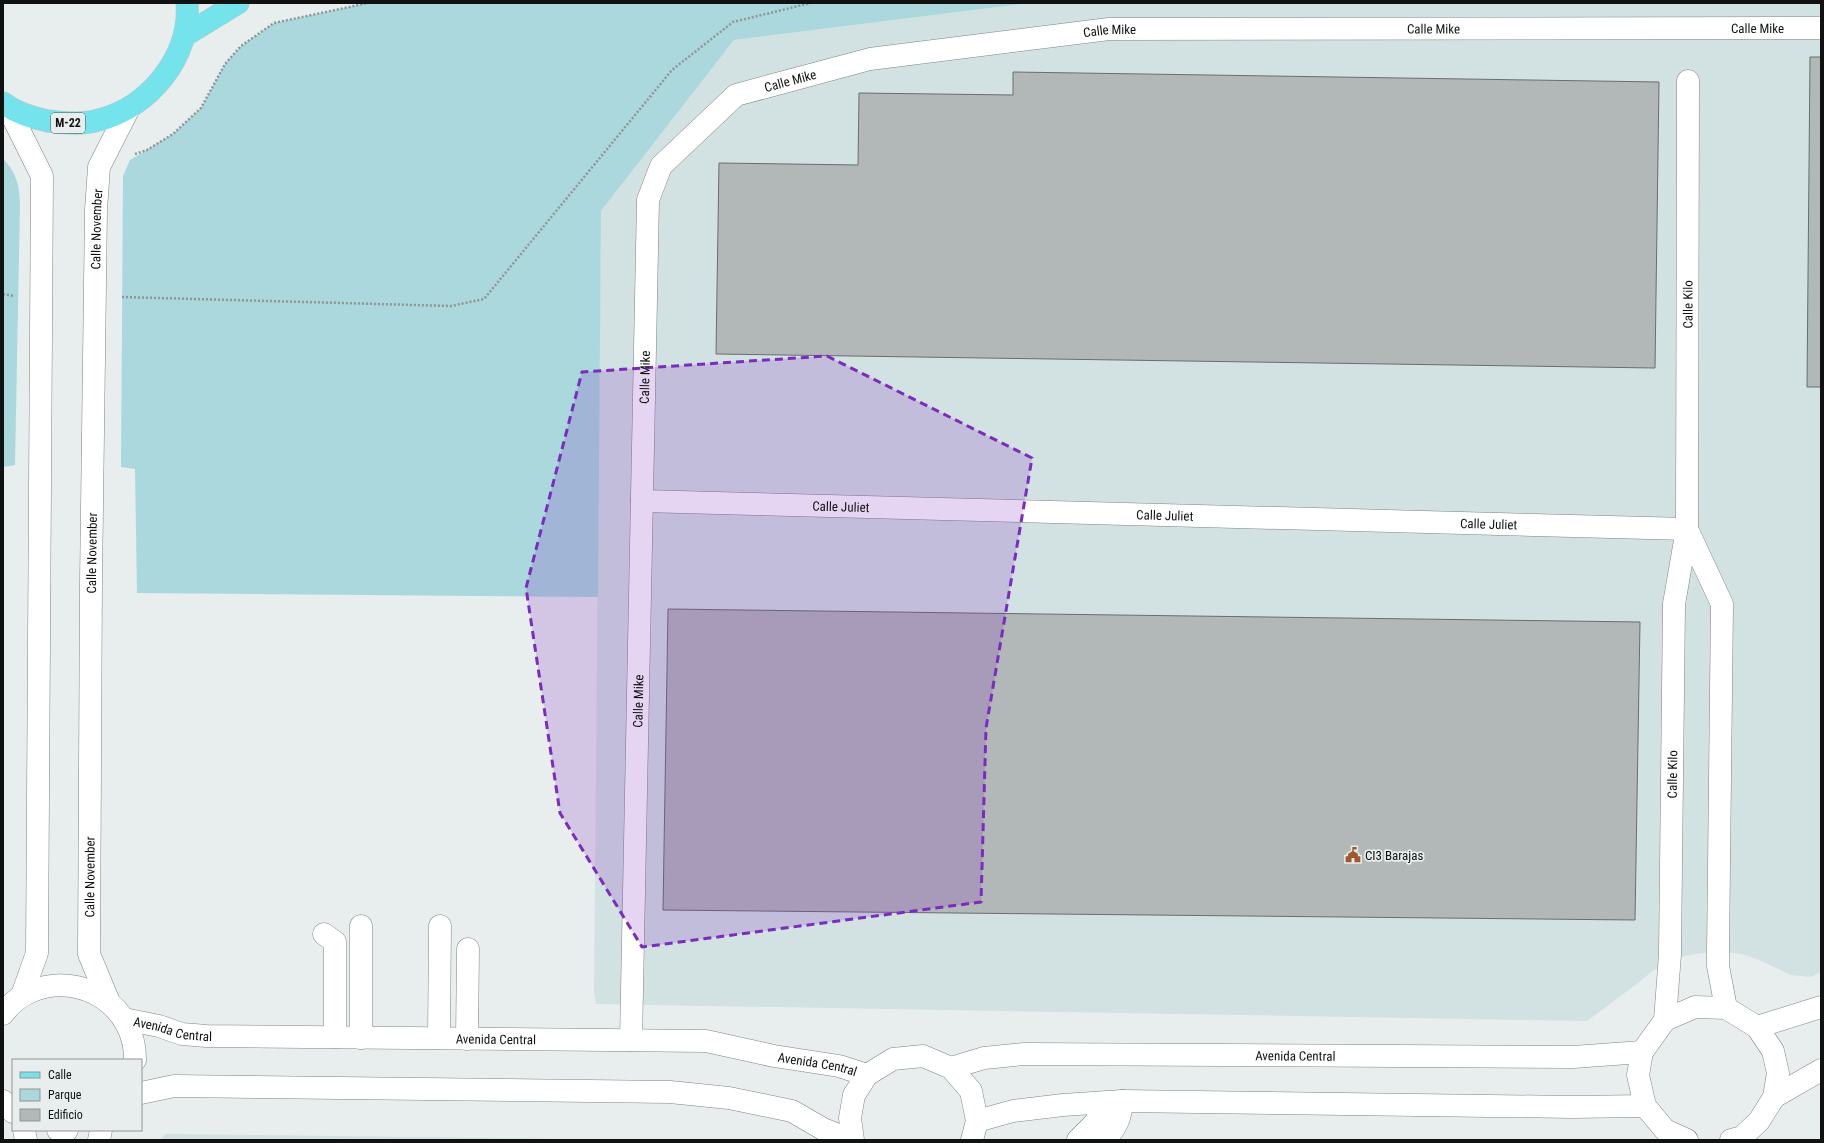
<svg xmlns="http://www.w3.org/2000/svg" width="1824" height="1143" viewBox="0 0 1824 1143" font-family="'Roboto Condensed',sans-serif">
<rect width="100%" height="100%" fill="#e8edee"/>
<path fill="#d2e1e2" d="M1030,3h791v969l-10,5 -20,-2 -32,-15 -17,-6 -19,-2 -20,1 -19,3 -18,7 -15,9 -13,11 -51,38 -991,-17 -2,-13 7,-780 133,-171z
M166,1134l494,6h-501z"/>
<path fill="#aad8dc" d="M368,3h662l-296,37 -133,171 -3,386 -461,-4 -2,-124 -14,-2 2,-291 7,-16 43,-26 28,-26 24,-44 16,-18 33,-23z
M3,158c13,16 16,24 17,45l-5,262 -12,2z"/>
<path fill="#b2b7b8" stroke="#696e6e" d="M1810,57h11v330h-14z
M1013,72l646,10 -4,286 -939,-14 3,-191 139,2 1,-72 154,2z
M668,609l972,13 -5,298 -972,-10z"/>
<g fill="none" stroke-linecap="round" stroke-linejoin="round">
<defs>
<g id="minor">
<path d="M7,106l35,70 -5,777 -15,42"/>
<path id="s1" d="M642,501l1045,28 1,-448"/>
<path d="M361,926v112"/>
<path d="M324,934l11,8v95"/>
<path id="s2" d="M109,1002l-20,-48 2,-372 5,-372 3,-43 30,-59"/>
<path d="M3,1014c7,-10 17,-18 29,-23 49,-20 104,15 103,69"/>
<path id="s3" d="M124,1019l35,7 23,8 24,2 500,5 68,15 65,10 28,9"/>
<path id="s4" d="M1665,1020l5,-66 4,-350 13,-75 35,75 -4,349v13l8,42"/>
<path d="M1757,1027l64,-20"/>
<path d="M439,1038l1,-112"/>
<path d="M467,1039l1,-90"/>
<path id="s5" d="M631,1040l17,-840 13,-34 75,-71 134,-36 239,-30 712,-1"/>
<path id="s6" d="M951,1068l33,-10 40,-4 549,3 69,-5"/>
<path d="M141,1093l33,-7 496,6 59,6 63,13 31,18 28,11"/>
<path d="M1774,1097l47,-27"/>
<path d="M3,1101l10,11"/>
<path d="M977,1121l36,-10 50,-6 59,-4 450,6 73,-1"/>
<path d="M24,1130l2,10"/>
<path d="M58,1130h9"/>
<path d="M99,1140l2,-10"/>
<path d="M853,1140l-3,-22 4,-23 13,-20 26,-16 30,-3 28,12 20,23 6,30 -5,19"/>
<path d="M1078,1140l17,-17 12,-20"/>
<path d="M1105,1140c11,-12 16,-22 17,-39"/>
<path d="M1687,1140l-22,-10 -20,-24 -7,-31 4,-23 23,-32 30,-13 31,1 31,19 16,24 5,22 -4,24 -15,24 -17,16 -11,3"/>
</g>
<path id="major" d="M184,36l54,-33
M3,103c12,9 30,15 45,18 16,2 35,4 51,-1 51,-13 92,-64 88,-117"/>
</defs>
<use href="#minor" stroke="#7f8485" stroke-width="23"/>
<use href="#major" stroke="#c6c6c6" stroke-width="23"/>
<path stroke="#919596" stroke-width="2.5" stroke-dasharray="2 2" stroke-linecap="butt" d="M135,154l12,-4 26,-16 28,-26 24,-44 16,-18 33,-23 94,-20
M3,294l11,2
M122,297l329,9 33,-7 188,-229 61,-48 78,-19"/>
<use href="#minor" stroke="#fff" stroke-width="22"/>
<use href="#major" stroke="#74e3eb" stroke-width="22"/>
</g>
<path fill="#7b2cbf" fill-opacity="0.2" stroke="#7b2cbf" stroke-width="3" stroke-dasharray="8 5" stroke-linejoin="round" d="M827,356l205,102 -46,270 -5,174 -339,45 -82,-134 -34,-225 56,-216z"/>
<defs>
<symbol id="civic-bare" viewBox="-9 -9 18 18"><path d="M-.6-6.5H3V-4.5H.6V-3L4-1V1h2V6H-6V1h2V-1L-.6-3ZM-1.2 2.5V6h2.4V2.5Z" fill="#9e5a2c" stroke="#e8edee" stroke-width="2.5" paint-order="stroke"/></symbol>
</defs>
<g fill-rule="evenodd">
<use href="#civic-bare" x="1342" y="844" width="22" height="22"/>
</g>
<g text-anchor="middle" stroke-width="3.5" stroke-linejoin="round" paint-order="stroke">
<rect fill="#e8edee" stroke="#515454" stroke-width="1" x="51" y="113" width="34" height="20" rx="3"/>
<g font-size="12" font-weight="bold" fill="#101212">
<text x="68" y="127">M-22</text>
</g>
<g font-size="13" fill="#101212" stroke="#e8edee">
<text dy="5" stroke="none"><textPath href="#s5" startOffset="1684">Calle Mike</textPath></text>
<text dy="5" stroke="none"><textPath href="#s5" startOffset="2008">Calle Mike</textPath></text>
<text dy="5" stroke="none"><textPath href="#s5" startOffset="1360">Calle Mike</textPath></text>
<text dy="5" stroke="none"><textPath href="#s5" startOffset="1036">Calle Mike</textPath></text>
<text dy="5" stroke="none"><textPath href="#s2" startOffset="777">Calle November</textPath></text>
<text dy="5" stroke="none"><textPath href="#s1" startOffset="1270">Calle Kilo</textPath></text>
<text dy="5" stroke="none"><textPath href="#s5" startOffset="663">Calle Mike</textPath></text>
<text dy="5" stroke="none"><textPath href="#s1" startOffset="199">Calle Juliet</textPath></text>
<text dy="5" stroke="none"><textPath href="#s1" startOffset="523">Calle Juliet</textPath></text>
<text dy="5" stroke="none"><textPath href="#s1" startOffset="847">Calle Juliet</textPath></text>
<text dy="5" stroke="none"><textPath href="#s2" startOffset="453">Calle November</textPath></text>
<text dy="5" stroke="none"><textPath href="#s5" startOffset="339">Calle Mike</textPath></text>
<text dy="5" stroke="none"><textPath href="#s4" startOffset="246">Calle Kilo</textPath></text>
<text dy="5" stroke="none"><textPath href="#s2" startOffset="129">Calle November</textPath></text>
<text dy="5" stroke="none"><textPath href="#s3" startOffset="50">Avenida Central</textPath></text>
<text dy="5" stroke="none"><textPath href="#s3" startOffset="374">Avenida Central</textPath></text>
<text dy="5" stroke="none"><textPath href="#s6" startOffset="346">Avenida Central</textPath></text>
<text dy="5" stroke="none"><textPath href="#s3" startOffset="698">Avenida Central</textPath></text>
</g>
<g font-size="13" fill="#101212" stroke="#e8edee" text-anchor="start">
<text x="1365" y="860">CI3 Barajas</text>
</g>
</g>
<rect width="1824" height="1143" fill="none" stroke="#101212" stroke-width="8"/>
<rect x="12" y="1059" width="130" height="72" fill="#e8edee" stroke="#929596"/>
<rect x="20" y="1072" width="20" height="6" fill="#74e3eb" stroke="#929596"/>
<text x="48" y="1079" font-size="12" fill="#101212">Calle</text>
<rect x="20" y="1089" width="20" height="12" fill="#aad8dc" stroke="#929596"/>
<text x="48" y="1099" font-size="12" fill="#101212">Parque</text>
<rect x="20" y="1109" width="20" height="12" fill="#b2b7b8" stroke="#929596"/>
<text x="48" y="1119" font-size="12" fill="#101212">Edificio</text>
</svg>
